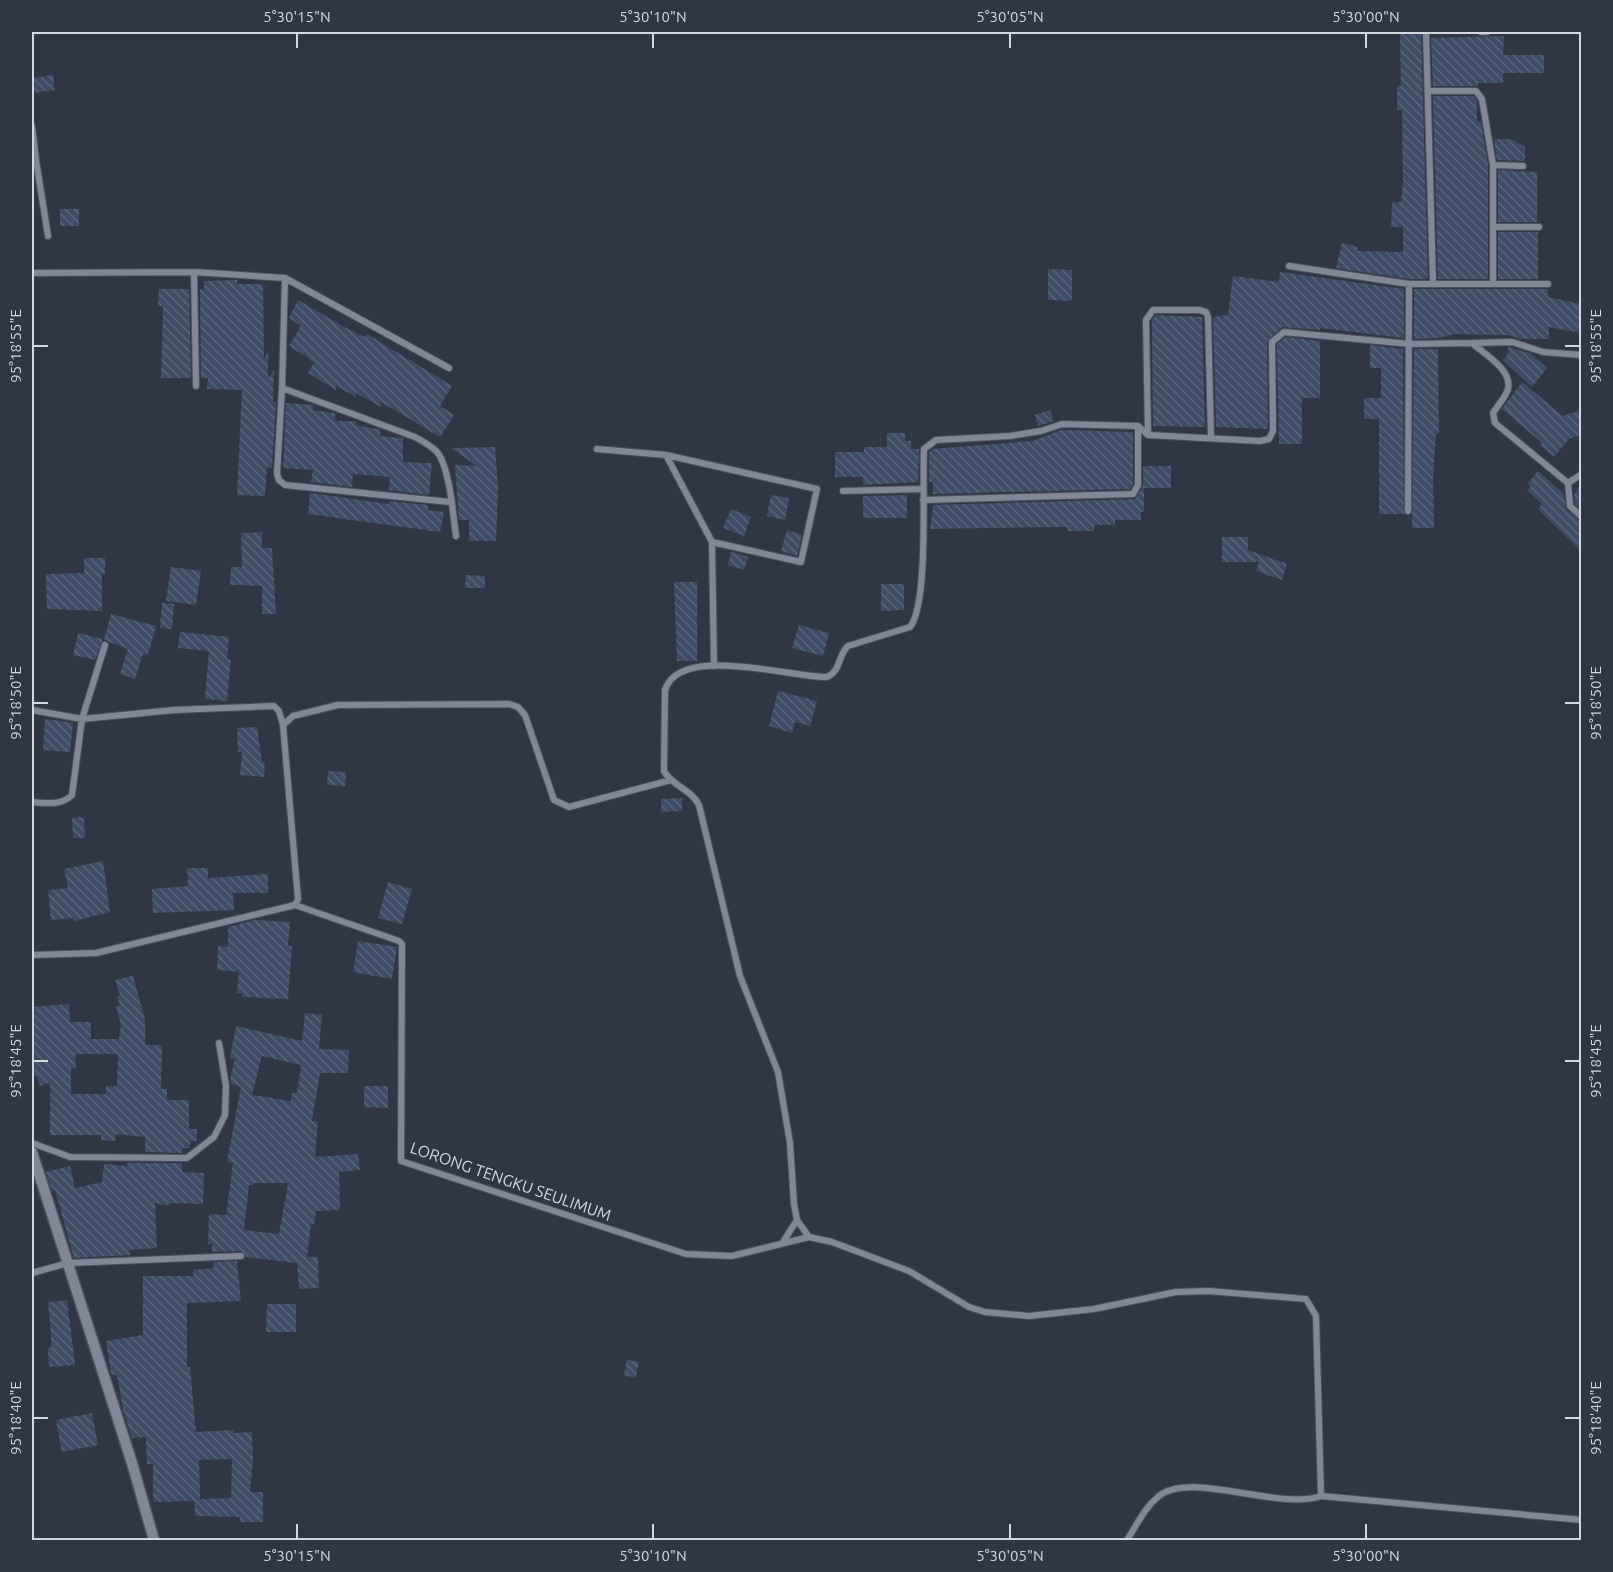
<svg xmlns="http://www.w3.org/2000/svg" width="1613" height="1572" viewBox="0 0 1613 1572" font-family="Ubuntu,sans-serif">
<defs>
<pattern id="building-back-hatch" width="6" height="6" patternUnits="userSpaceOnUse" patternTransform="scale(1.5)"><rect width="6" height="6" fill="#3e4c65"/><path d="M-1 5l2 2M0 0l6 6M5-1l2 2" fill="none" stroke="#59657b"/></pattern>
</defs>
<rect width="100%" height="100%" fill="#303744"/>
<path fill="url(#building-back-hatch)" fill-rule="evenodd" d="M1400,32h21l7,247h-19l-73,-11 6,-25 16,4 -1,4 46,1v-25h-12l1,-25h9l2,-20 -1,-72h-5v-24h4z
M1504,36l-1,19h41v18h-41v10h-25v3h-45l-2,-48z
M53,75l2,15 -20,3 -3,-15z
M1433,96h40l4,5v21h4l7,43v114h-50z
M1494,139h17l14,8v14l-28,-1z
M1498,170l39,2v50h-39z
M60,209h19v17h-19z
M1498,232h40v47h-40z
M1048,269l24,1v31l-24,-1z
M1280,272l124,17v49l-84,-10v2l-38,-3 -15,15 1,87 -52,-2 -3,-110 15,-2 5,-39 46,6z
M237,280v4h26l1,75 4,-8v27l6,-8 -1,32h3l-4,66 -5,-1 -2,29 -28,-1 5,-105 -35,-1 1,-11h-7l-1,-89 4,1v-9z
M159,289h30l2,89h-30l2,-72h-5z
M1414,289h134v8l33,7v29l-32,-6v12h-28l-13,-4 -53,-1 -17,4 -24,1z
M298,300l48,28 19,9 2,-3 85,52 -12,20 14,9 -14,22 -59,-35v5l-25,-14v4l-20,-11v4l-28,-17 6,-11 -25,-16 12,-20 -12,-8z
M1156,315l46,2 3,110 -52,-1 -1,-106z
M1286,337l34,4v57h-18v46h-23l-2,-100z
M1370,345l33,4 1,165h-25v-95h-15v-21h17v-30h-11z
M1508,347l22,6 17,15 -15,19 -29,-27 5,-6z
M1414,349h24l1,85h-3l-3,44 1,50h-22z
M1522,382l41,34 18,-6v25l-12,4 -15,18 -14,-12 2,-2 -40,-34z
M286,403l27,2v5l22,3v8h21v4l24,5v6l23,2v24l29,1 -3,32 -40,-5 1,-13 -37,-3 -1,13 -41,-5 2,-12 -30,-2z
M1050,410l4,11 -16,5 -3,-11z
M1061,430l72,2v52l-3,5 -197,5v-12h-4v-30l4,-3 100,-8z
M887,433h18v8h6v8h8l-1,33 -55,3v-8h-28v-25h29v-5h23z
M495,447l3,40 -2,54h-27v-21h-10l-4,-55 22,1 -26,-18z
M1143,466h28v22h-27v24h-3v8h-26v5h-21v6h-27v-4h-19l-118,2 3,-24 202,-6 8,-13z
M1538,471l26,23 2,15 15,13v29l-43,-42 4,-5 -15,-14 4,-4 -3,-3z
M1581,485v24l-6,-5 -1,-10z
M310,493l79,11v-3l39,4v5l16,2 -4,20 -132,-18z
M771,495l18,3 -4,22 -18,-4z
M907,495v23h-44v-22z
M731,509l20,8 -7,19 -21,-8z
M787,530l15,5 -5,21 -16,-5z
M262,532v16h10l4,66h-14v-28l-32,-1 1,-18h11l-1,-34z
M1222,537h26v13l39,14 -5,16 -26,-9 3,-9h-37z
M731,552l17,5 -4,13 -16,-5z
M84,558h21v16h-3v37l-55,-2 -1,-35 38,-1z
M171,567l30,4 -5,34 -30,-4z
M466,575l19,1v12h-20z
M674,582h23v79h-20z
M881,584h23v26l-23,1z
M162,603l12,1 -2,25 -12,-1z
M111,614l45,12 -8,29 -5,-1 -8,25 -15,-5 8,-25 -24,-9z
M799,625l30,8 -6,23 -31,-8z
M180,632l49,5 -2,22h4l-4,42 -22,-2 4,-48 -31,-3z
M78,633l25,6 -8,21 -22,-5z
M778,691l39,10 -7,25 -15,-4 -3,11 -23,-7z
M45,719l28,4 -3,29 -27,-2z
M257,727l5,35h3l-1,15 -24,-2 2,-23h-4l-1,-24z
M328,771l18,1 -1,14 -18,-1z
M682,798v13l-21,1v-13z
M84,817l1,21h-12l-1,-20z
M103,861l7,51 -36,9 -1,-3 -22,2 -3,-30 20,-2 -4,-19z
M187,868h21v10l60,-4v19h-35l1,17 -81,3 -1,-24 36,-3z
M388,882l24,7 -10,35 -24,-6z
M255,920l35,2 -2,24h4l-4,53 -46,-2 1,-3 -6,-1 2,-21 -22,-2 1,-24 10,1v-20z
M358,941l39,6 -5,32 -39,-7z
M133,976l12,43v26h17l-1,44h6v11h22v29h8v12h-7v7h-8v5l-37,-1v-15l-29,-3 -1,7 -14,-1v-5h-51v-52l-10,3 -3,-10 -5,1v-70l37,-3 1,18h21v17h28l2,-15 -5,-17 4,-2 -3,-9 3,-1 -5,-15zM75,1054h43l-1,32h-11v8h-35v-26h5z
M305,1013l17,2 -3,34 30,1 -1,23h-28l-8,48h6l-3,36 43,-3 2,16 -21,2 1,38 -24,1 -2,14 -3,-1 -4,33h11l1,31 -20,1 -2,-26 -51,-6 -5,-6 -29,1v-8h-4l1,-30 17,1 7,-52 -6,-1 14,-75 -10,-3 -1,-5 5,-20 -5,-1 6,-32 66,15zM262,1056l39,9 -4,28h-5l-1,8 -39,-6zM254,1183h34l-9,51 -35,-4 5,-45h4z
M364,1086h24v22l-24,-1z
M127,1163h55v9l22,1 -1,31 -34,-1 -1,3 -13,-3 2,45 -28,2 1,5 -56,3 -19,-68h-3l-6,-18 24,-6 5,22 27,-6 2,-18 23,2z
M237,1261l4,40 -54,2v64h3l6,65 37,-2v3l19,-1 1,29 -3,31h13v30h-23v-5l-45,-1 -1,-15 -41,1v-38h-6l-1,-27 -14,1 -9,-29 -6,-34 -6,-1 -5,-33 37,-6v-59h51l-1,-6 21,-2 -1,-6zM232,1459l-1,39 -31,1 -1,-39z
M67,1300l8,65 -26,2 -1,-19h3v-15l-3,-31z
M267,1304h29v28h-30z
M627,1360l12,2 -3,15 -12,-1z
M92,1413l6,32 -36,7 -6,-32z"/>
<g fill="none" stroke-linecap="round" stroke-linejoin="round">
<defs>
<path id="minor" d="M1426,32l7,251
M1481,32h6
M1429,91h47l6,8 11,66v118
M32,126l4,34 -4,1
M36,160l12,76
M1493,165l30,1
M1493,227h46
M1289,266l120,18h139
M194,272l2,114
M32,273l162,-1 91,6 164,90
M285,278l-3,110 133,49c7,4 17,9 23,16 12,17 15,62 18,83
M1472,343l40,-1 31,10 39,3
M282,388l-5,86 2,6 6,5 165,17
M1148,435l-2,-115 7,-10h46l7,2 2,5 3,120
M597,449l69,6 46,87 2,124
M666,455l151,34 -16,73 -89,-20
M1568,483l2,23 12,11
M843,491l79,-2
M923,500l210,-6 5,-9v-59
M1408,511l1,-227
M32,710l50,9 92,-9 100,-4 5,5 4,14 15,174 -3,6
M283,725l10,-9 45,-11 171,-1 9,3 7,8 29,85 15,7 102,-27
M32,802c14,1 29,4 40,-7l10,-76 23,-74
M32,955l64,-2 199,-48 104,36 3,3 -1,217 285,93 46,2 77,-19
M32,1143l38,14 117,1 27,-21 11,-22 1,-29 -7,-43
M783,1242l14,-22
M32,1273l36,-10 173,-7
M1321,1496l-5,-180 -10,-17 -97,-8 -33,1 -82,17 -65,7 -44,-4 -16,-5 -60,-36 -77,-29 -23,-5 -12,-17 -3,-16 -4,-61 -12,-71 -38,-96 -41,-171c-8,-16 -27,-19 -35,-34l1,-81c15,-47 128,-12 162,-13 14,-6 11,-22 21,-31l62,-19c19,-23 12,-143 14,-178l12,-9 74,-4 31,-5 21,-7 76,2 10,9 112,6 9,-2 4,-8 -1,-89 12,-10 126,12 62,-1c11,10 41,27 36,46 -2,8 -11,17 -15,24l2,10 73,60 14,-9
M1127,1540c10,-15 17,-32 32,-44 31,-26 120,15 162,0l261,24"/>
<path id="tertiary" d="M32,1152l100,311 22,77"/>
</defs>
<use href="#minor" stroke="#4c535d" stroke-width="8"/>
<use href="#tertiary" stroke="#4c535d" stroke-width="13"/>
<use href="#minor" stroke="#808897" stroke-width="6"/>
<use href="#tertiary" stroke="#808897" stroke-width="10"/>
</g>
<path fill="none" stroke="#d3d7df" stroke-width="2" d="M297,33v15M653,33v15M1010,33v15M1366,33v15M33,346h15M1565,346h15M33,703h15M1565,703h15M33,1061h15M1565,1061h15M33,1418h15M1565,1418h15M297,1524v15M653,1524v15M1010,1524v15M1366,1524v15"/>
<g text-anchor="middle" stroke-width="4.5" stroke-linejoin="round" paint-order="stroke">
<g font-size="16" fill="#d3d7df" stroke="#303744">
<text transform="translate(511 1181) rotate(19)" y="6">LORONG TENGKU SEULIMUM</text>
</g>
</g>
<rect width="1613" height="1572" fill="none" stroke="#303744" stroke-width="66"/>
<rect x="33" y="33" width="1547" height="1506" fill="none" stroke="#d3d7df" stroke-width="2"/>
<g font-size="15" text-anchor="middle" fill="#d3d7df">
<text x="297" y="22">5°30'15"N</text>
<text x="653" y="22">5°30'10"N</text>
<text x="1010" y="22">5°30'05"N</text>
<text x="1366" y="22">5°30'00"N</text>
<text transform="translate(1596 346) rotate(-90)" y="5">95°18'55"E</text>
<text transform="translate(16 346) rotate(-90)" y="5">95°18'55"E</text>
<text transform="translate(1596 703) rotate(-90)" y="5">95°18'50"E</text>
<text transform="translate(16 703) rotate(-90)" y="5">95°18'50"E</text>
<text transform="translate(1596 1061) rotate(-90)" y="5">95°18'45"E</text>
<text transform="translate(16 1061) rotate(-90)" y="5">95°18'45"E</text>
<text transform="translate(1596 1418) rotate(-90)" y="5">95°18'40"E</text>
<text transform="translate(16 1418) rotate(-90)" y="5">95°18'40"E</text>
<text x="297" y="1561">5°30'15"N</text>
<text x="653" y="1561">5°30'10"N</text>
<text x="1010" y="1561">5°30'05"N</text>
<text x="1366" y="1561">5°30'00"N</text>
</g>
</svg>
